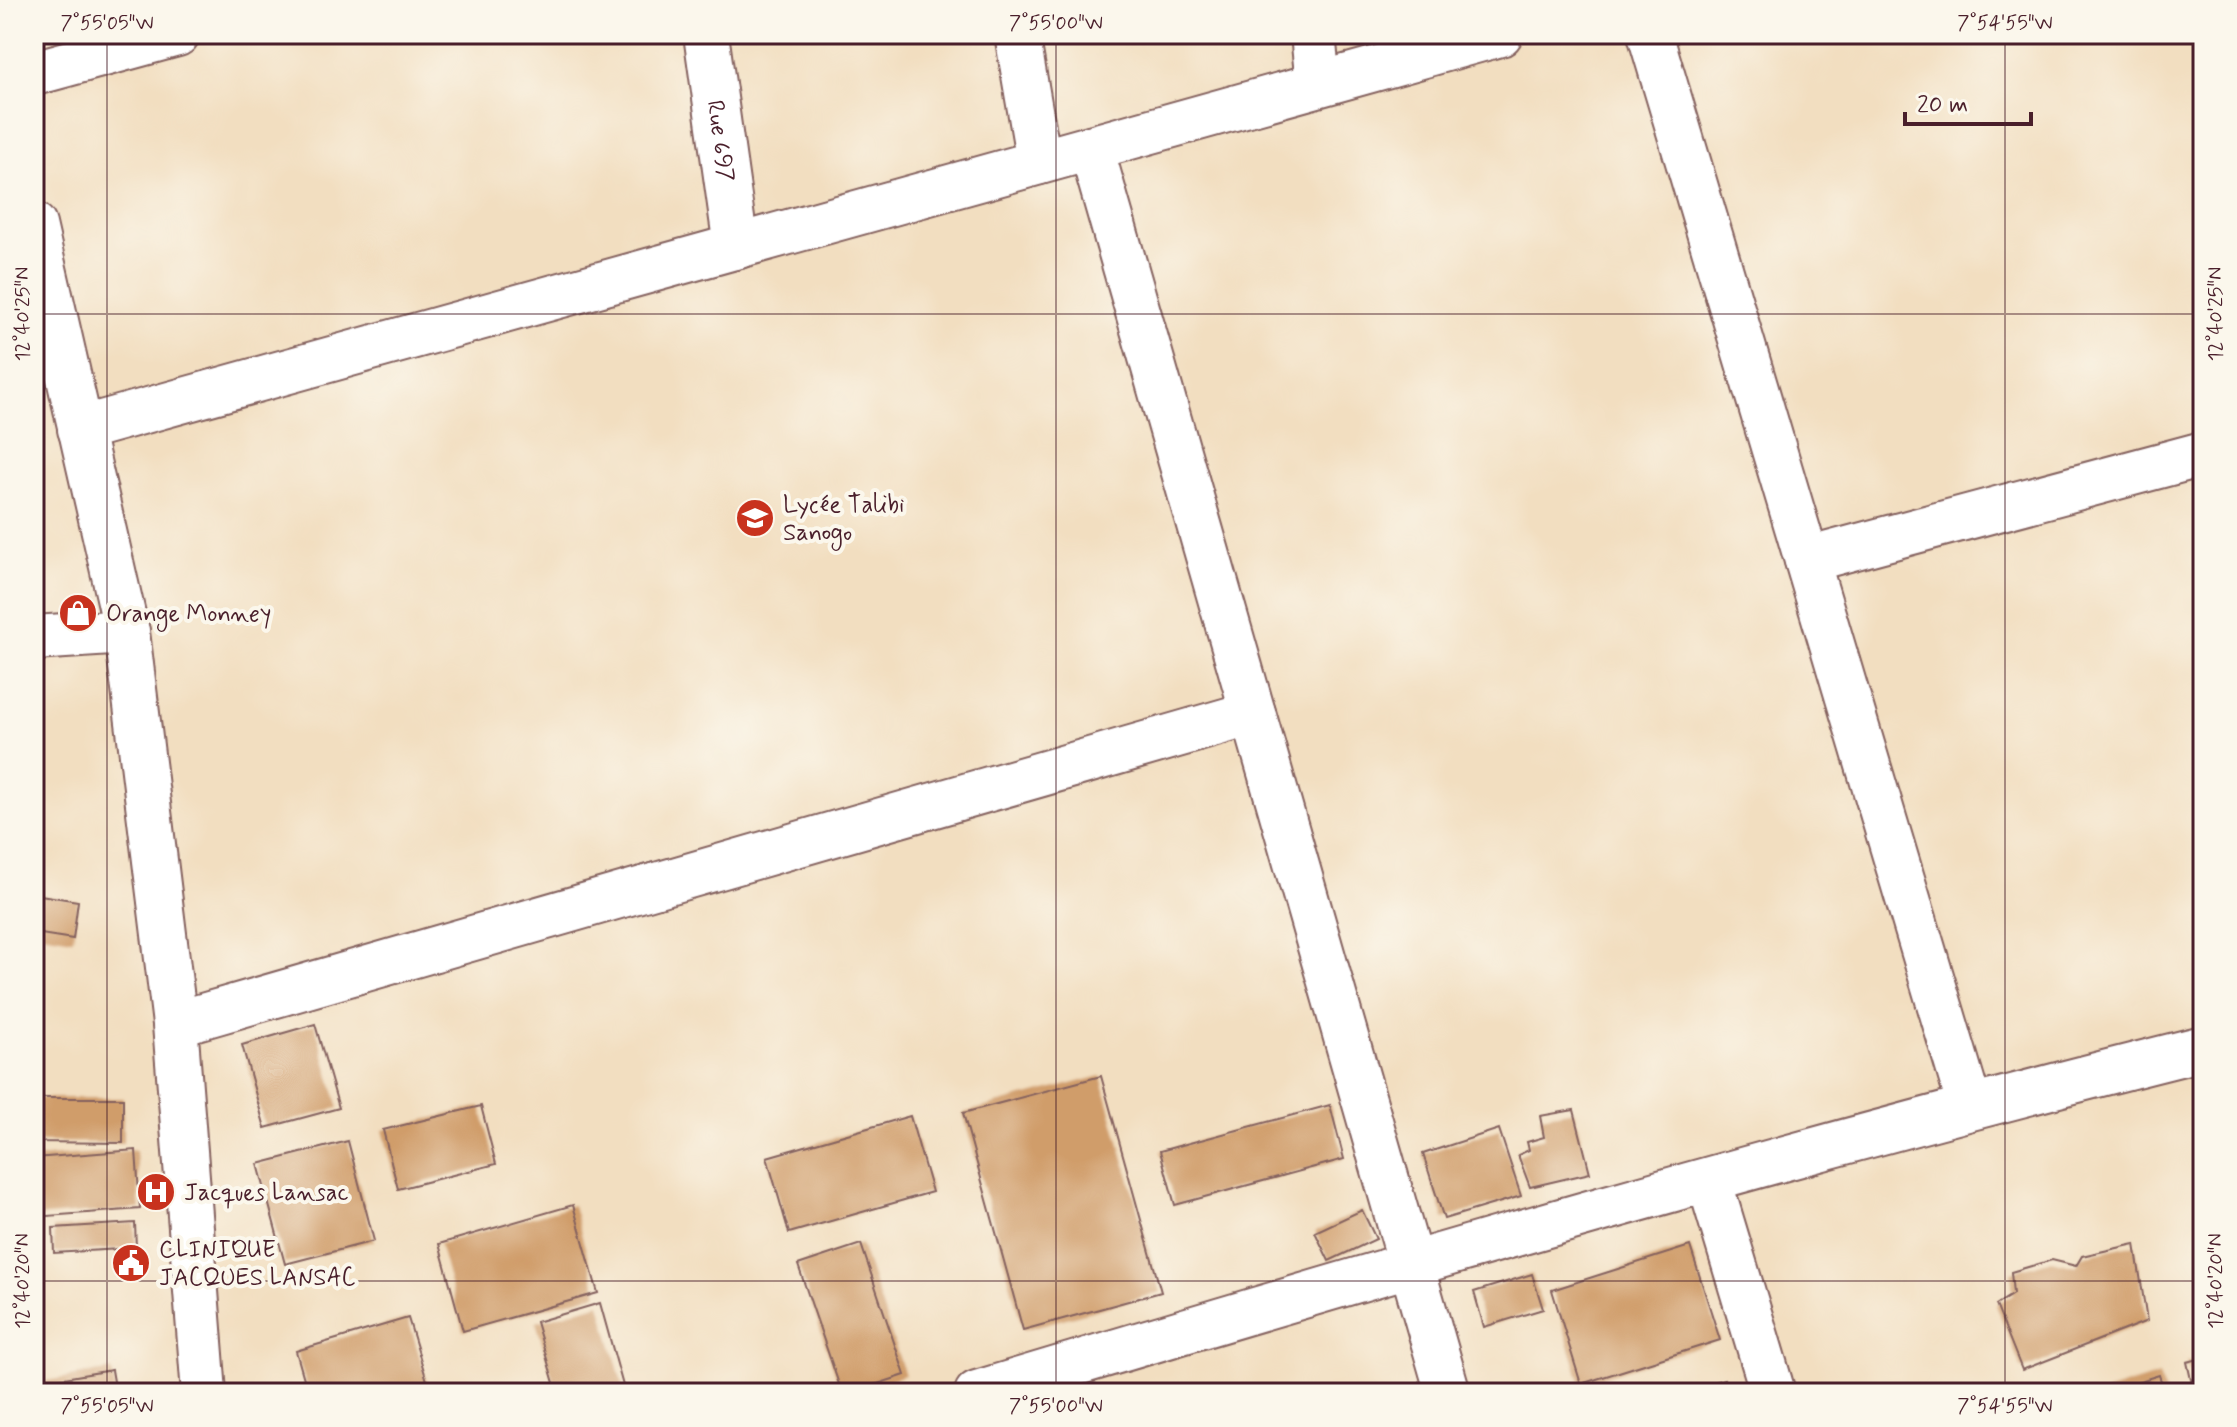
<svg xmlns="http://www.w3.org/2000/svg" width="2237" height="1427" viewBox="0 0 2237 1427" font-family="Mynerve,sans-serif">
<rect width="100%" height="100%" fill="#fbf7ec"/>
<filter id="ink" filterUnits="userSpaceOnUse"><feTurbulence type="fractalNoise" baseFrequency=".0125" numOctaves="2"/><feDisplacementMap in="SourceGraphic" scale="16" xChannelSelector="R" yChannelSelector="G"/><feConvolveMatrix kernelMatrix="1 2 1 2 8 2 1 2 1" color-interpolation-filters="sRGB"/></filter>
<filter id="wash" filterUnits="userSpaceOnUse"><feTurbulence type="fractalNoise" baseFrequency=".006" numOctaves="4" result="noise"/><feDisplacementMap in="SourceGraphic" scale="32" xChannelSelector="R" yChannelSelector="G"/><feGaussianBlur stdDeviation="1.8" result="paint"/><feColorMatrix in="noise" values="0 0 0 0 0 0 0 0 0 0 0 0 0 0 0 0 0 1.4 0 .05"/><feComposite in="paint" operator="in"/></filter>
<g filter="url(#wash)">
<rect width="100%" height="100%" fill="#f2dec0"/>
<g id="blocks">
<path fill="#d09d6b" d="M34,894l44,7 -5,38 -39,-6z
M315,1024l24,84 -74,20 -23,-83z
M1101,1076l60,216 -138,38 -60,-217z
M34,1098h89v45l-89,-1z
M1330,1105l14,54 -169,46 -15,-54z
M481,1106l15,58 -98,25 -15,-59z
M1574,1110l16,63 -60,14 -12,-32 11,-5 -2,-8 17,-5 -4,-21z
M910,1116l22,76 -143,41 -22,-76z
M1499,1129l22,67 -77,23 -21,-65z
M348,1141l26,100 -89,23 -27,-100z
M136,1150l4,59 -106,8v-59z
M573,1205l25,88 -135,38 -24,-87z
M1362,1210l14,29 -47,22 -14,-29z
M135,1223l1,25 -82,5 -1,-25z
M861,1244l44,131 -55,18h-8l-44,-128z
M2135,1244l12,77 -125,49 -26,-65 17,-11 -2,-22 41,-12 24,6 6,-10z
M1690,1246l30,94 -139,44 -29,-94z
M1532,1274l11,35 -59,18 -10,-35z
M600,1303l25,90h-68l-21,-71z
M408,1318l20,66 -30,9h-90l-12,-42z
M2203,1358v35h-9l-7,-31z
M112,1370l4,23h-82v-10z
M2159,1375l6,18h-60v-1z
M1724,1379l4,14h-46v-1z"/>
</g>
</g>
<g filter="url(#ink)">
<use href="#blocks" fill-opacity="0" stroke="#85625f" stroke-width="2"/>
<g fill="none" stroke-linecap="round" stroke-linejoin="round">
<defs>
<g id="minor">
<path id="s1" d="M706,34l30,213"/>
<path d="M1017,34l22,128"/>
<path d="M1313,34l5,50"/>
<path d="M1650,34l320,1073"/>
<path d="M34,73l143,-39"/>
<path d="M1091,148l357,1245"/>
<path d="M34,225l93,407 48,392 29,369"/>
<path d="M80,429l1420,-395"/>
<path d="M1807,560l396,-106"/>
<path d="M34,638l93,-6"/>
<path d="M175,1024l1078,-311"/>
<path d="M1709,1180l64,213"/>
<path d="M977,1393c406,-122 814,-242 1226,-345"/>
</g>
</defs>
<use href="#minor" stroke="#85625f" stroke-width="48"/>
<use href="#minor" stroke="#fff" stroke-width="44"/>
</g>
</g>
<path fill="none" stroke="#4a1f2b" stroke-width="2" stroke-opacity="0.45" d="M107,34v1359M1056,34v1359M2005,34v1359M34,314h2169M34,1281h2169"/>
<defs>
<symbol id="school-disc" viewBox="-11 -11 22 22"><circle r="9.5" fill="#c8321e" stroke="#fbf7ec"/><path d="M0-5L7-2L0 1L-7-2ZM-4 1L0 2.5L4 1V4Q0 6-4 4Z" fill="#fff"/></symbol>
<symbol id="shop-disc" viewBox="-11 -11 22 22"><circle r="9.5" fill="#c8321e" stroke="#fbf7ec"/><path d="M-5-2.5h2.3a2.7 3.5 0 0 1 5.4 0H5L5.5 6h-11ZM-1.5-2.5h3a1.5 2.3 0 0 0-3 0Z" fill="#fff"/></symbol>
<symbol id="hospital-disc" viewBox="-11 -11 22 22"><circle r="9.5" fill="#c8321e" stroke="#fbf7ec"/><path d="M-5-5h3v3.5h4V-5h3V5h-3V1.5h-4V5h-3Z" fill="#fff"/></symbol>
<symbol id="civic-disc" viewBox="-11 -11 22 22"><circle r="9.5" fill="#c8321e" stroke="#fbf7ec"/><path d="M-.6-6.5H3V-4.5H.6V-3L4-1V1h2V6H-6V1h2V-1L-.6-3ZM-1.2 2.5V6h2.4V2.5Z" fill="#fff"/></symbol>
</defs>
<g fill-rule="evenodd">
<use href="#school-disc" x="733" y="496" width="44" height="44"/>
<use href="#shop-disc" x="56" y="591" width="44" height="44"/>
<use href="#hospital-disc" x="134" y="1170" width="44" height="44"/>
<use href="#civic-disc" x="109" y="1241" width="44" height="44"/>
</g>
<g text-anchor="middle" stroke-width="8" stroke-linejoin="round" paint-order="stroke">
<g font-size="24" fill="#4a1f2b" stroke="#fbf7ec">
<text dy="8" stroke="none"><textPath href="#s1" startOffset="108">Rue 697</textPath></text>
</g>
<g font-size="24" fill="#4a1f2b" stroke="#fbf7ec" text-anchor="start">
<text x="783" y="512">Lycée Talibi<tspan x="783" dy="28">Sanogo</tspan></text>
<text x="106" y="621">Orange Monney</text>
<text x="184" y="1200">Jacques Lansac</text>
<text x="159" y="1257">CLINIQUE<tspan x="159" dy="28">JACQUES LANSAC</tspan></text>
</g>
</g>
<rect width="2237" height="1427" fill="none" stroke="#fbf7ec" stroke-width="88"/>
<path d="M1905 112v12h126v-12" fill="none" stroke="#4a1f2b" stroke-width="4"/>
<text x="1917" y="112" font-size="24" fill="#4a1f2b" stroke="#fbf7ec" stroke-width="6" paint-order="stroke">20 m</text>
<rect x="44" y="44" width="2149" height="1339" fill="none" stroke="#4a1f2b" stroke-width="3"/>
<g font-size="20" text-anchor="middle" fill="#4a1f2b">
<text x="107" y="29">7°55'05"W</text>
<text x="1056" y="29">7°55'00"W</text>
<text x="2005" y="29">7°54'55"W</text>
<text transform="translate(22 314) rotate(-90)" y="7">12°40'25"N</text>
<text transform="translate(2215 314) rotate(-90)" y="7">12°40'25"N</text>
<text transform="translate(22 1281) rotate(-90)" y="7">12°40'20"N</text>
<text transform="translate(2215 1281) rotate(-90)" y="7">12°40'20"N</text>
<text x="107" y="1412">7°55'05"W</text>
<text x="1056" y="1412">7°55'00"W</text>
<text x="2005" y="1412">7°54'55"W</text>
</g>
</svg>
